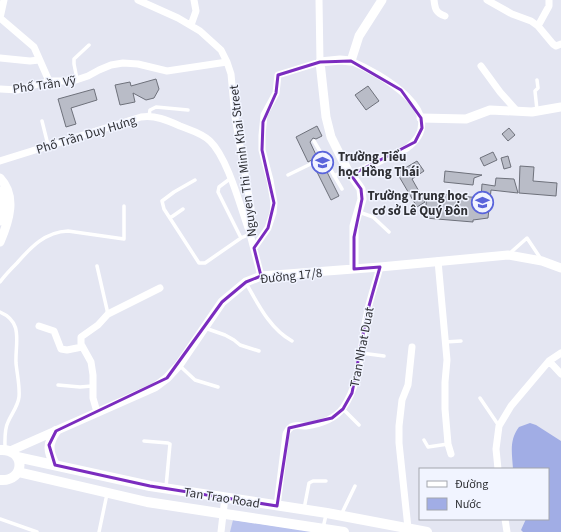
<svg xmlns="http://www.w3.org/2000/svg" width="561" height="532" viewBox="0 0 561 532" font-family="'Source Sans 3',sans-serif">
<rect width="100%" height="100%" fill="#e4e6f2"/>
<path fill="#bac3ed" d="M233,520l84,12h-87z"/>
<path fill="#a1ade5" d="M530,423l6,2 25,16v91h-38l-2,-2 5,-11h22v-50h-35c-1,-16 -4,-29 6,-42z"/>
<path fill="#b9bcc7" stroke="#6e717b" d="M156,79l3,10 -5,9 -8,2 -13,-7 2,9 -15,3 -5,-20 15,-3 1,4z
M368,86l11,15 -13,9 -11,-15z
M94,89l3,11 -26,8 5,16 -10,3 -8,-28z
M317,126l5,10 -6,3 -3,-1 -3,4 7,15 -9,5 -12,-25z
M509,128l6,7 -7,6 -6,-7z
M493,152l4,8 -13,6 -4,-8z
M508,156l3,11 -7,2 -3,-11z
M417,161l7,10 -12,8 13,23 -8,5 -20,-34z
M322,162l17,34 -8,4 -17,-34z
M520,166l14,1 -1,14 24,2 -1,13 -37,-3z
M445,171l37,4 -8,3 -1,7 -29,-3z
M496,178l18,1 4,14 -27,-3 -3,28 -15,2v2l-48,-4 2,-25 54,5 1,-14 13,2z"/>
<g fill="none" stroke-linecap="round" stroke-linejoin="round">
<path stroke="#fff" stroke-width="3.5" d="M77,79l-3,-15v-5l15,-14
M537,80l1,8 -3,3 2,19
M149,116l1,-6 6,-3 32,3
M42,121l6,24
M314,141l28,48
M288,175l35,-17
M334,176l13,-7
M231,178l-12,9 -1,5 23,46
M195,180l-21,12 -12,9 2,8 35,54h6l36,-25 9,-4
M359,212l14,5 16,15
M170,218l13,-9
M509,254l18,-16 14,21
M97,266l11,48
M0,282c5,-7 11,-13 17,-19 14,-16 28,-31 51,-32l56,8v-33
M246,283c12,21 24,46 46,58
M0,312c24,10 15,31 16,51 1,11 4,23 3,34 -1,9 -7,16 -11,25 -4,8 -3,18 -3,27
M205,328l20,7 9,5 6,5 19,6
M445,342l16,-1
M361,353l23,3
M180,366l15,14 23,7
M58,385l22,2 12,-1
M480,398l19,28
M343,409l16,16
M424,440l4,7 20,-3
M144,441l24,2 2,1 -4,43
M304,509l5,-26 4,-2h13
M341,515l14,-29
M0,519l37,13
M323,528l3,-13
M99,532l8,-38"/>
<path stroke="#fff" stroke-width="7" d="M138,0l40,18 22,13 21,19 6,12 4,12 4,43 16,91 -1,26 11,42
M434,0c1,9 2,13 11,16
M487,0l25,14 19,7 7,5 15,18 3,2 5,-2
M0,18l34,29 15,34
M0,18l4,-18
M191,25l5,-14 -2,-11
M538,26l11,-20v-6
M0,58l30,3 9,-1
M481,66l19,26 17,19
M0,89l18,1 31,-9h24l15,-5 11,-6 12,-5 12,-2 15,1 29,7 60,-9
M0,161l141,-44c14,-2 26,3 39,9 10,4 22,7 30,15 17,16 30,64 38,87
M351,175l56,-27c46,-34 -28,-75 -56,-87
M254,248l14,-20 5,-15 1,-10 -4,-23 -8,-30v-15l2,-20 12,-22 2,-18 42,-13 -1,-62
M438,261l9,99 -2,22v27l3,35 3,10
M39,326l15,5 7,18 6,1 15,-3
M549,361l12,13
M97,412l-4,-14v-23l-2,-13 -10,-18v-7l17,-12 10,-11 52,-26
M498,469l-2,-20 3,-23 12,-20 38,-45 12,-8
M277,506l9,-72c2,-4 3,-7 8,-8 3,-1 8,0 12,0 14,-2 29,-7 37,-18 19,-27 17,-64 24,-94 3,-16 9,-32 13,-47
M505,519l2,13
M408,528l-9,-85v-17l3,-26 6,-15 4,-38
M221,532l4,-35"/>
<path stroke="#fff" stroke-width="9" d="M421,118l45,1 24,-9 42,2 29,-5
M0,178c17,18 9,43 0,64
M0,191l2,13 -2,17
M354,269v-43l8,-27 -1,-10 -14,-20 -16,-32 -5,-20 -6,-55 20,-2 11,1 8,-25 23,-36
M10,451l145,-64 12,-9 12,-13 43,-63 24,-20 15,-6 119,-9 128,-12 34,6 19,7"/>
<path stroke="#fff" stroke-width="10" d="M0,450c26,-2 26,32 0,30
M17,457l133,29 177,27 100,19
M55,465c-7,-14 -8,-21 1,-34
M18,472l129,30 197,30"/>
</g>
<path fill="none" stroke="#7b2cbf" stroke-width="3" stroke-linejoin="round" d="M351,61l50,29 20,28 1,10 -7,14 -64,33 10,14 1,10 -8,38v32l26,-2 -13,46 -15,80 -9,16 -11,9 -43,10 -12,78 -127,-20 -95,-21 -6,-20 7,-14 111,-53 55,-76 24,-20 15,-6 -7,-28 14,-20 6,-25 -12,-53 1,-28 13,-29 2,-18 42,-13z"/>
<defs>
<symbol id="school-ring" viewBox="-11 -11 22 22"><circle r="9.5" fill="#f1f4ff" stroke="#5964db" stroke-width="1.5"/><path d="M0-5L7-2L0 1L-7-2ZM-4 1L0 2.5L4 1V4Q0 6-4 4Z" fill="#5964db"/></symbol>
</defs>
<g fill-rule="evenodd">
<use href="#school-ring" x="310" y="150" width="25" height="25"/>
<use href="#school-ring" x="470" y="190" width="25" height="25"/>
</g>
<g text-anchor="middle" stroke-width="3" stroke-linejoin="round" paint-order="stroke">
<g font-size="13" fill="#2f3035" stroke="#f1f4ff">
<text transform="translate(44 84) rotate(-8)" y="5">Phố Trần Vỹ</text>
<text transform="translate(86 134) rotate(-17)" y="5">Phố Trần Duy Hưng</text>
<text transform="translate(242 161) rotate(-97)" y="5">Nguyen Thi Minh Khai Street</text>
<text transform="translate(291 275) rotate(-6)" y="5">Đường 17/8</text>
<text transform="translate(361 347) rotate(-79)" y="5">Tran Nhat Duat</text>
<text transform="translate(222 497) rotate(9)" y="5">Tan Trao Road</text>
</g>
<g font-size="13" font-weight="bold" fill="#2f3035" stroke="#f1f4ff" text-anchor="start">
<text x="338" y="161">Trường Tiểu<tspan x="338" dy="15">học Hồng Thái</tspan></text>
<text x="468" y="200" text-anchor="end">Trường Trung học<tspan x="468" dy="15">cơ sở Lê Quý Đôn</tspan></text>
</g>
</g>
<rect x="419" y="468" width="130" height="52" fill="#f1f4ff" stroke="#a3a6ae"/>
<rect x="427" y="481" width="20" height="6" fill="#ffffff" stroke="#a3a6ae"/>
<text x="455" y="488" font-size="12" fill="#2f3035">Đường</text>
<rect x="427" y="498" width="20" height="12" fill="#a1ade5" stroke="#a3a6ae"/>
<text x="455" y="508" font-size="12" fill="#2f3035">Nước</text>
</svg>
